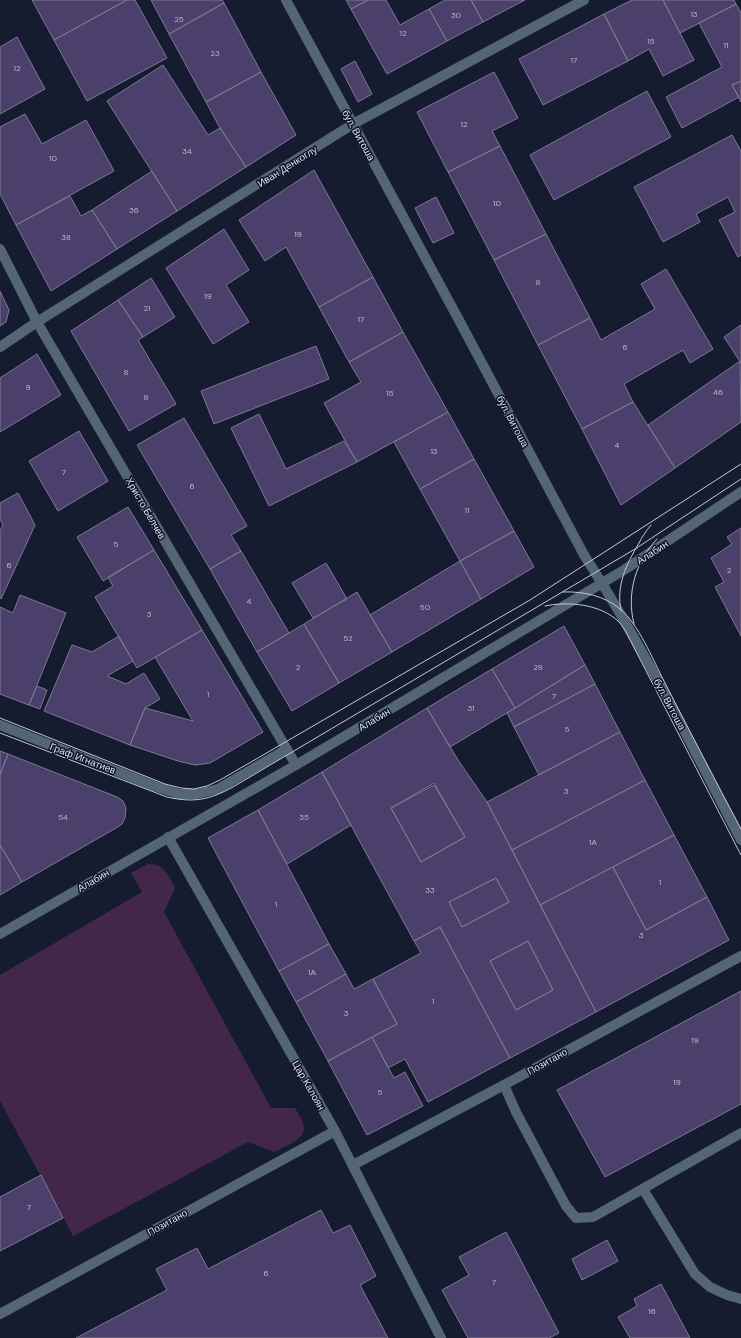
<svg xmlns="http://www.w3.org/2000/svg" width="741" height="1338" viewBox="0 0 741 1338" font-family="'DM Sans',sans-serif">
<rect width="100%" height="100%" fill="#161c30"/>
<path fill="#43274a" d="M148,864c17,0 20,11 27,24l-11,24 107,196h24c3,5 6,10 8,15 6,16 -18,23 -29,29l-26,-10 -175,94 -73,-135v-126l142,-83 -11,-19z"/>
<path fill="#4b3f6c" stroke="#7e7893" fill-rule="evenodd" d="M32,0h95l-73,40z
M127,0h8l32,58 -80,43 -33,-61z
M151,0h71l2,3 -55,31z
M346,0h22l-17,9z
M368,0h18l14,25 29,-16 18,32 -60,33 -36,-65z
M445,0h26l12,22 -36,19 -18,-32z
M471,0h54l-42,22z
M632,0h31l31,60 -31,16 -14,-27 -21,12 -24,-47z
M663,0h71l2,4 -56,29z
M224,3l37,69 -55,30 -37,-68z
M736,4l5,9v68l-9,4 7,12 -57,31 -16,-31 56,-30 -23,-44z
M604,14l24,47 -85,44 -24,-46z
M17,37l28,52 -45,25v-67z
M355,61l17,33 -14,8 -17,-33z
M163,65l45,70 12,-7 26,39 -69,44 -70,-110z
M261,72l35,63 -50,32 -26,-39 -14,-26z
M494,72l24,46 -26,13 8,15 -52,26 -31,-60z
M741,81v21l-9,-17z
M647,91l24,46 -117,63 -24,-45z
M25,114l17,30 44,-24 28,51 -98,54 -16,-31v-67z
M732,135l9,16v104l-3,2 -19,-37 16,-8 -7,-15 -32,17 4,8 -37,20 -29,-55z
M500,146l46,88 -52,26 -46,-88z
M314,170l59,107 -54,30 -33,-60 -21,14 -26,-41z
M152,171l25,40 -60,38 -25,-39z
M70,196l11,20 11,-6 25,39 -66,42 -35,-66z
M436,197l18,36 -21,10 -18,-35z
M224,229l25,41 -23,15 23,37 -36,22 -47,-76z
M546,234l44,84 -52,27 -44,-85z
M666,269l47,80 -23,14 -7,-13 -59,34 9,18 -51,27 -44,-84 52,-27 11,22 54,-31 -14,-25z
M373,277l30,55 -54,30 -30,-55z
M151,278l24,39 -32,20 -25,-37z
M0,291l9,19 -3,12 -6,4z
M118,300l25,37 -5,3 38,64 -47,27 -58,-100z
M741,325v38l-17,-26z
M403,332l45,80 -91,50 -33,-59 37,-21 -12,-20z
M316,346l13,33 -115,45 -13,-33z
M37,354l24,41 -61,37v-54z
M740,361l1,61 -66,46 -27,-43z
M633,402l42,66 -54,37 -39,-76z
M448,412l26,47 -54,30 -26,-47z
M259,414l27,55 58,-28 13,21 -88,44 -38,-78z
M184,418l63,108 -16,9 10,16 -31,18 -73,-124z
M79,431l29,50 -50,30 -29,-50z
M474,459l40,72 -54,30 -40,-72z
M18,493l17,32 -34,74 -1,-1v-67l3,-6 -3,-6v-16z
M128,507l26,43 -51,31 -26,-44z
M741,528v108l-26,-49 9,-5 -13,-24 21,-14 -5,-7z
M514,531l20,36 -53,32 -21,-38z
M154,550l48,80 -65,38 -42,-71 18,-11 -5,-9z
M241,551l48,82 -32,19 -47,-83z
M460,561l21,38 -89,53 -22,-37z
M326,563l21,36 -34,19 -21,-35z
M357,592l35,60 -53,31 -35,-59z
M20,595l46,18 -37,92 -29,-11v-87l13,6z
M304,624l35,59 -47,28 -35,-59z
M564,626l21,39 -70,43 -23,-39z
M202,630l61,102 -53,31 -15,2 -17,-4 -48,-16 15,-37 48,13 -38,-64z
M119,636l14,25 -26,15 19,8 18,-11 16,26 -15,9 -15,37 -86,-34 28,-66 20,7z
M585,665l10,19 -81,43 -7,-14z
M492,669l23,39 -65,39 -23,-39z
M595,684l25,48 -81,43 -25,-48z
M37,686l10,4 -7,19 -11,-4z
M427,708l31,52 29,42 109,210 -86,46 -70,-131 -26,14 -92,-169zM434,783l31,54 -44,25 -30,-54zM496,878l13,24 -47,25 -13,-25zM528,941l25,49 -37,20 -26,-49z
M620,732l25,48 -133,70 -25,-48z
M0,751l8,3 -8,21z
M8,754l109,43 6,4 3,7 -1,10 -3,6 -6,4 -94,54 -22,-37v-70z
M322,772l29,53 -64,39 -29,-54z
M645,780l29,55 -134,70 -28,-55z
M434,785l31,52 -44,25 -30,-54z
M258,810l71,134 -50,27 -71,-133z
M674,835l33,62 -61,33 -33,-63z
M0,845l22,37 -22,13z
M613,867l33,63 61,-33 22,43 -133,72 -56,-107z
M496,878l13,24 -47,25 -13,-25z
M440,927l70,131 -82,44 -23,-43 -17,9 -16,-31 25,-13 -24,-45 48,-26 -7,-12z
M528,941l25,49 -37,20 -26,-49z
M329,944l17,30 -50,28 -17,-31z
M346,974l8,15 19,-10 24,45 -69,37 -32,-59z
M741,991v113l-136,73 -48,-87z
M372,1037l22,41 11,-6 18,34 -56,29 -39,-74z
M41,1175l22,43 -63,33v-54z
M321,1210l12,23 17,-8 26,51 -16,9 28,53h-312l91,-48 -11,-21 41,-21 11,21z
M506,1232l53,101 -10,5h-81l-26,-48 27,-15 -10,-18z
M607,1240l11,21 -36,19 -10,-21z
M661,1284l29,54h-60l-12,-21 19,-11 -3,-7z"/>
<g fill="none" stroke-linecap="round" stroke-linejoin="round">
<path stroke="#546576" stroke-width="10" d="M286,0l174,322 124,233c59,91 107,189 157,285
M0,249l37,73 259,443
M0,347l37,-25 316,-198 231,-124
M0,725l154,61 25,8h18l21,-5 69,-40
M168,837l167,294 106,207
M0,934l296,-169 266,-158 62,-37 117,-78
M504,1085l12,27 50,94 10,12 17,-1 148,-84
M353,1165l151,-80 237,-129
M643,1189l52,85 15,13 17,8 14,4
M0,1314l335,-183"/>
<path stroke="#c3c8d7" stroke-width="1" d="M563,592c20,-1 42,4 57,17 18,14 33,51 44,72 25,49 51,99 77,148
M545,606c23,-5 56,-2 74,16 3,3 5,7 7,10l115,223
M621,611c-5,-26 5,-46 18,-68 3,-6 7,-12 12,-18
M634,624c-8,-31 2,-63 23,-85
M0,718l165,66 16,4 13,1 13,-3 13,-6 310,-180 211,-136
M0,733l167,64c27,6 42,3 66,-10l402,-238 106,-70"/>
</g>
<g text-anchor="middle" stroke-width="3" stroke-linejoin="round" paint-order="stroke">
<g font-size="8" fill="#b8b9cf">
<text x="694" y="17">13</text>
<text x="456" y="18">30</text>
<text x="179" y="22">25</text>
<text x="403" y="36">12</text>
<text x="651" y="44">15</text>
<text x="726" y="48">11</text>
<text x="215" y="56">23</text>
<text x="574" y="63">17</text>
<text x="17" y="71">12</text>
<text x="464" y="127">12</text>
<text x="187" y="154">34</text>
<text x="53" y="161">10</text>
<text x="497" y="206">10</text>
<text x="134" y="213">36</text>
<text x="298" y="237">19</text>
<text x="66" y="240">38</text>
<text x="538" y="285">8</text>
<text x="208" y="299">19</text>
<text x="147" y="311">21</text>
<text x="361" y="322">17</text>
<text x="625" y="350">6</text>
<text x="126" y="375">8</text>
<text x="28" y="390">9</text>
<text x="718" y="395">46</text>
<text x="390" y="396">15</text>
<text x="146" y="400">8</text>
<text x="617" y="448">4</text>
<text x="434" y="454">13</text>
<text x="64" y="475">7</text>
<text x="192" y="489">6</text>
<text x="467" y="513">11</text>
<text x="116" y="547">5</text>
<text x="9" y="568">6</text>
<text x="729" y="573">2</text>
<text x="249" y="604">4</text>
<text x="425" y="610">50</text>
<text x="149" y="617">3</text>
<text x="348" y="641">52</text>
<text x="298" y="670">2</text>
<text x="538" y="670">29</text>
<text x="208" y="697">1</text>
<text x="554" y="699">7</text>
<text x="471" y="711">31</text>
<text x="567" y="732">5</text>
<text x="566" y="794">3</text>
<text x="63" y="820">54</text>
<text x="304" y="820">35</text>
<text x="593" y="845">1А</text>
<text x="660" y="885">1</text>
<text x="430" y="893">33</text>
<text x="276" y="907">1</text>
<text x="641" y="938">3</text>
<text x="312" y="975">1А</text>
<text x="433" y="1004">1</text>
<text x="346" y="1016">3</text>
<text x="695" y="1043">19</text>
<text x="677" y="1085">19</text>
<text x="380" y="1095">5</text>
<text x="29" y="1210">7</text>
<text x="266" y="1276">6</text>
<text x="494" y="1285">7</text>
<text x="652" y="1314">16</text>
</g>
<g font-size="10" fill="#dde2f0" stroke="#0d1226">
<text transform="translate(359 135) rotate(61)" y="4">бул. Витоша</text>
<text transform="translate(287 166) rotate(-32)" y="4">Иван Денкоглу</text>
<text transform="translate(513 421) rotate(62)" y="4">бул. Витоша</text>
<text transform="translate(146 508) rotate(60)" y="4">Христо Белчев</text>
<text transform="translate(652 552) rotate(-33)" y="4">Алабин</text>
<text transform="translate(670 704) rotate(62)" y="4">бул. Витоша</text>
<text transform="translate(374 719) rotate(-31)" y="4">Алабин</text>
<text transform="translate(83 758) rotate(21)" y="4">Граф Игнатиев</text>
<text transform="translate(93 880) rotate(-30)" y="4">Алабин</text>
<text transform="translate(547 1061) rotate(-29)" y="4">Позитано</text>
<text transform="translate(309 1085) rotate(60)" y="4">Цар Калоян</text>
<text transform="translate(167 1222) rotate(-29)" y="4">Позитано</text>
</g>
</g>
</svg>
